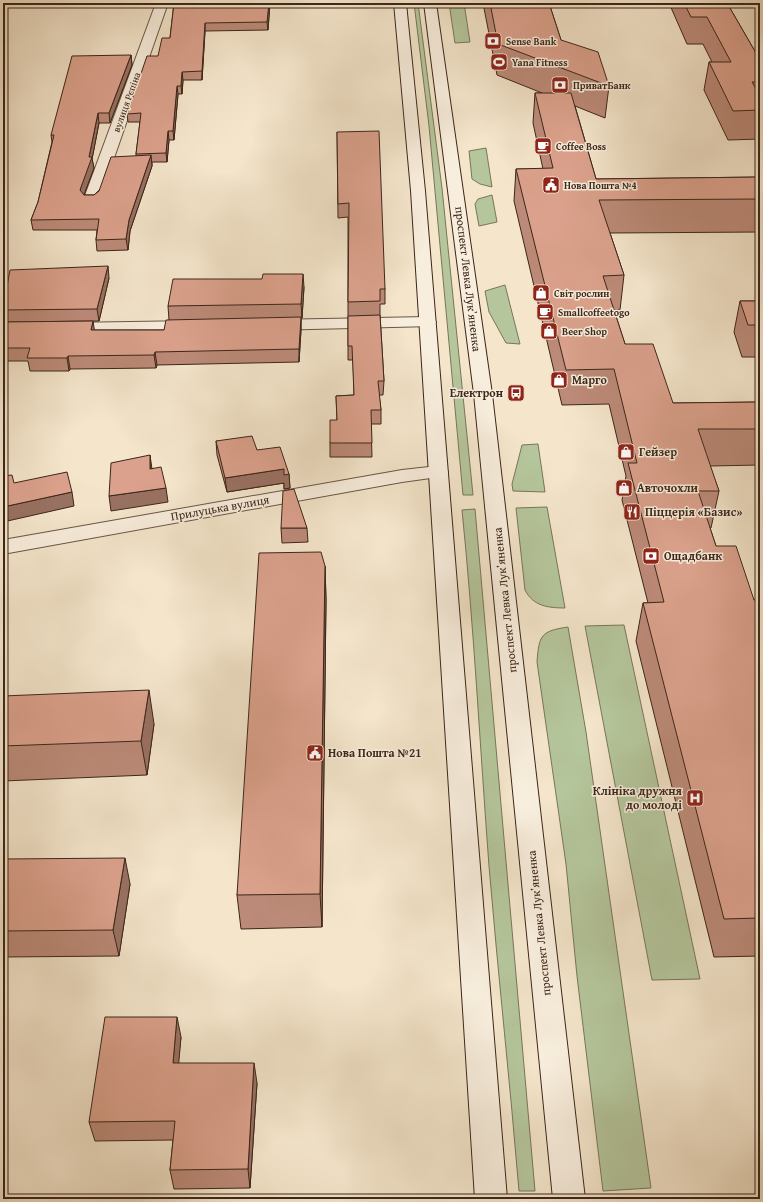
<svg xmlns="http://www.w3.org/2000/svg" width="763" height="1202" viewBox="0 0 763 1202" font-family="'Gentium Book Plus',serif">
<rect width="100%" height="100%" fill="#f4e5cb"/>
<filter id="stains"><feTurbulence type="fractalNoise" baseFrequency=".005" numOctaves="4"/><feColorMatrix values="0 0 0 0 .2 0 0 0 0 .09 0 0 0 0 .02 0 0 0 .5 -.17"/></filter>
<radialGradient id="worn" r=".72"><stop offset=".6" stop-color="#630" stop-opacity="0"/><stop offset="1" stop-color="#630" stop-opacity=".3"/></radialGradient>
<path fill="#b5c69c" stroke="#78765a" d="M414,3h4l24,185 31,307h-10l-34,-369z
M449,3h15l6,39 -15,1z
M486,148l6,39 -12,-3 -8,-5 -3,-28z
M492,195l5,27 -18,4 -4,-22 3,-5z
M505,285l15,59 -14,-1 -17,-31 -4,-21z
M538,444l7,48 -32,-1 -1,-7 10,-39z
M547,507l18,101c-17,0 -32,-2 -40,-18l-9,-82z
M475,509l60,682h-16c-9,-109 -21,-217 -30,-325 -9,-119 -15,-238 -27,-356z
M624,625l76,354 -48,1 -67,-354z
M568,627l18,105 65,456 -48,3 -26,-215 -11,-112 -29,-202c2,-27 4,-31 31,-35z"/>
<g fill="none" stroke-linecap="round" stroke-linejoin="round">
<defs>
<path id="street" d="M156,3h12l-69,198 -3,3h-10l-3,-3z
M427,317l6,1 3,4 -3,4 -162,4 -6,-1 -3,-4 3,-4 6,-1z
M194,321l6,1 3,4 -3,4 -197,4v-10z
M438,466l7,2 3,4 -3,4 -43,6 -399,72v-14l399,-70z"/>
<path id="secondary" d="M394,3h12l19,188 82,1008h-32l-64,-1008z
M424,3h12l56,391 93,805h-32l-79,-805z"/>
</defs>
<use href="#street" stroke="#6a5646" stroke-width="2"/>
<use href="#secondary" stroke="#3c2619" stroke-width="2"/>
<use href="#street" fill="#f8eedd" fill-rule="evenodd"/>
<use href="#secondary" fill="#f8eedd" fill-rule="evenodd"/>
</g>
<path fill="#bc8a78" stroke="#3c2619" d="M174,3h96l-2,27 -63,1 -3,49h-19l-1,14h-4l-4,46h-5l-2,22h-15v4l-22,65 -2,19 -31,1 -1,-11 1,-10h-64l-2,-10 7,-18 14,-60 -1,-7 80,-80 1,10 -22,58h-11l-7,36 2,9 -10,26v1h10l42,-39v-2l4,-32h-12l-1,-8 31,-58 12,-18z
M483,3h66l12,37 48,46 -4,32 -30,-12 21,73 164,-2v55l-150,1 14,42 -4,35h-6l11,34 48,59 87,-1v63l-50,1 9,25 -8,37h-1l6,18 38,54h6v356l-46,1 -78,-316 7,-38h5l-26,-103 4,-24 -17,-72 -47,1 -48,-204 2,-32h27l-10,-46 2,-30h7l-45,-18z
M669,3h58l33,57v79l-32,1 -24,-50 5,-28h3l-9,-18h-16z
M337,132l48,157v15h-5v11l4,66 -1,14h-4l2,15v14h-10l1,33h-42v-14l7,-23 -1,-24 18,-1 -1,-35h-5v-143l-10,1z
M109,278l-10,43 -94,1 -2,-9v-6z
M304,287l-2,31h-1v12l-2,32 -142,3 -1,3 -86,1 -1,2h-39l-2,-10h-25v-39l92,8h69l5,-10 -1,-14z
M740,301h20v56h-18l-8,-25z
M216,441l41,9 32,24 1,14 -6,1v-6l-57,9 -10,-37z
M281,528h26l1,14 -26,1z
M325,566l1,34 -4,327 -81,2 -4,-34z
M3,696l151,28 -7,51 -144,6z
M3,859l127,25 -11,72 -116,1z
M181,1037l-3,26 79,20 -7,105 -76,1 -4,-19 3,-30 -78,1 -6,-19z"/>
<path fill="#997162" stroke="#3c2619" d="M269,3h1l-2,27 -1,-8z
M205,23v8l-3,49v-9z
M131,55l1,10 -22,58 -1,-10z
M182,72l1,8 -1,14 -1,-8z
M177,86l1,8 -4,46 -1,-9z
M98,113l1,10 -7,36 2,9 -12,32 -2,-10 9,-33z
M168,131l1,9 -2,22 -1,-9z
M151,155l1,11 -22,65 -2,19 -2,-11 3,-19z
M108,266l1,12 -10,43 -2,-12z
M303,274l1,13 -2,31 -1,-14z
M301,317v13l-2,32v-13z
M93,321l2,13 -4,-4z
M155,352l2,13 -1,3 -2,-13z
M68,356l2,13 -1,2 -2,-13z
M150,455l2,14h-2z
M284,469l5,5 1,14 -6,1v-6l-57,9 -2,-14z
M166,488l2,14 -57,9 -2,-15z
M72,492l2,14 -71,16v-15z
M325,566l1,34 -4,327 -2,-33z
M149,690l5,34 -7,51 -6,-34z
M125,858l5,26 -11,72 -6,-26z
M177,1017l4,20 -4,46 -4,-20z
M254,1063l3,20 -7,105 -2,-19z"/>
<path fill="#dba18c" stroke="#3c2619" d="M174,3h95l-2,19 -62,1 -3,48 -20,1 -1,14h-4l-4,45h-5l-2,22 -30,1 5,-41 -14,1 20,-58h11l4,-18h8z
M490,3h59l12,37 37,12 11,34 -111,-42z
M684,3h43l33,57v22h-8l8,14v14l-27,1 -24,-49h22l-24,-45h-16z
M131,55l-22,58h-11l-9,44h3l-12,33 4,5h10l5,-4 12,-34 40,-2 -22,65 -3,19 -30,1 3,-21 -68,1 7,-18 16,-67h-3l21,-79z
M535,93h36l25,86 164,-2v22l-161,1 25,75 -21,1 22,68h28l20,59 87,-1v27h-62l21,62h-21l18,55h20l18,54h6v318l-36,1 -81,-316 21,-1 -36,-139h9l-23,-94 -48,1 -50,-201 37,-1z
M379,131l6,158h-5v12l-32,1 1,-99 -11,1 -1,-72z
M108,266l-11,43 -94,1v-3l7,-37z
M263,274h40l-2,30 -133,2 5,-27h89z
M740,301h20v24h-12z
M380,315l4,66h-6l3,29h-10l1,33h-42v-23h7l-1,-24 18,-1 -2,-49h-4v-30z
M301,317l-2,32 -144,3 -1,3 -86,1 -1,2h-40l3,-10h-27v-26l90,-1 -2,9h73l2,-10z
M252,436l5,14 23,-3 9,27 -5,1v-6l-59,9 -9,-37z
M150,455v14l11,-2 5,21 -57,8 2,-33z
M67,472l5,20 -69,15v-31l9,-1 2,8z
M294,489l13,39h-26l2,-37z
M321,552l4,14 -5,328 -83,1 22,-342z
M149,690l-8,51 -138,5v-50z
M125,858l-12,72 -110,1v-72z
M105,1017h72l-4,46h81l-6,106 -78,1 5,-49 -86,1z"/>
<defs>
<symbol id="bank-square" viewBox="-11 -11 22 22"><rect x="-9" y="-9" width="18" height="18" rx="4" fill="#8f2418" stroke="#f8eedd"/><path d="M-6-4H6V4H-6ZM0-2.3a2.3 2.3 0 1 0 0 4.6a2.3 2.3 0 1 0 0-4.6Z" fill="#fff"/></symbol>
<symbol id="stadium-square" viewBox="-11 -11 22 22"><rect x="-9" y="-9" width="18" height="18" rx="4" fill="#8f2418" stroke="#f8eedd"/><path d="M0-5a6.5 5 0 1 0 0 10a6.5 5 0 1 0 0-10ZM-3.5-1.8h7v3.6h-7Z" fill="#fff"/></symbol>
<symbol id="cafe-square" viewBox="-11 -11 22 22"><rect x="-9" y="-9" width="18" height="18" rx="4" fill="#8f2418" stroke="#f8eedd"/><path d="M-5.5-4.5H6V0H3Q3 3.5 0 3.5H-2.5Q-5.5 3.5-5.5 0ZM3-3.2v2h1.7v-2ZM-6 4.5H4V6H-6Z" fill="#fff"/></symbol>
<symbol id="civic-square" viewBox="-11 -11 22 22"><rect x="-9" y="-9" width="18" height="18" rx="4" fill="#8f2418" stroke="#f8eedd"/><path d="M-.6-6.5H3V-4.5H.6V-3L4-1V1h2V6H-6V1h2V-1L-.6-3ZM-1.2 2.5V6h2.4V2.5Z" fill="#fff"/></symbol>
<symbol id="shop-square" viewBox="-11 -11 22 22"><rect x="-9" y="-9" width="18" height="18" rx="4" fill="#8f2418" stroke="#f8eedd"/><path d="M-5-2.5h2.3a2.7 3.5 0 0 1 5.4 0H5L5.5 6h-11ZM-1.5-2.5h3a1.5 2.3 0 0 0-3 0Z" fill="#fff"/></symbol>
<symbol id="bus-square" viewBox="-11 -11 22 22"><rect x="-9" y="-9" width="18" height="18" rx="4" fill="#8f2418" stroke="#f8eedd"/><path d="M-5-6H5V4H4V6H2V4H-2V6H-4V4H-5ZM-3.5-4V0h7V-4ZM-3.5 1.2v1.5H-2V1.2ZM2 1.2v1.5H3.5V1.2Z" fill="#fff"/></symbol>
<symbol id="restaurant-square" viewBox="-11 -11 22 22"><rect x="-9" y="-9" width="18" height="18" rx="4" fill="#8f2418" stroke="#f8eedd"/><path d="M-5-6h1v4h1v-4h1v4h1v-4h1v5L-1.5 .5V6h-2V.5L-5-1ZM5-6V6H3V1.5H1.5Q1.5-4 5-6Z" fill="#fff"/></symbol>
<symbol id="hospital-square" viewBox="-11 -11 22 22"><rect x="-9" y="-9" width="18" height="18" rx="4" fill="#8f2418" stroke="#f8eedd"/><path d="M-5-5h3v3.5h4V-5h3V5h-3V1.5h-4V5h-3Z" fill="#fff"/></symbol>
</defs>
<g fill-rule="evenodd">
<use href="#bank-square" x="483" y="31" width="20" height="20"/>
<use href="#stadium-square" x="489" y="52" width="20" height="20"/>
<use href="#bank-square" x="550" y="75" width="20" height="20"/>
<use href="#cafe-square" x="533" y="136" width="20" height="20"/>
<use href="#civic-square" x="541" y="175" width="20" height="20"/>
<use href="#shop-square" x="531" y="283" width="20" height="20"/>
<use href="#cafe-square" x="535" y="302" width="20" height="20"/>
<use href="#shop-square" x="539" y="321" width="20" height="20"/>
<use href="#shop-square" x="549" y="370" width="20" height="20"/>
<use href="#bus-square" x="506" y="383" width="20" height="20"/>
<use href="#shop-square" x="616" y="442" width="20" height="20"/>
<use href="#shop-square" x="614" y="478" width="20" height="20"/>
<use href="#restaurant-square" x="622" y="502" width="20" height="20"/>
<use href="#bank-square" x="641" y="546" width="20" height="20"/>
<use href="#civic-square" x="305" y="743" width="20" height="20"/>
<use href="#hospital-square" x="685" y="788" width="20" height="20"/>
</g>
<g text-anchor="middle" stroke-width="3" stroke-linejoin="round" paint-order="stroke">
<g font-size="10" font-weight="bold" fill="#3c2619" stroke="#f8eedd" text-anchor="start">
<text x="506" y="45">Sense Bank</text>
<text x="512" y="66">Yana Fitness</text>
<text x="573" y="89">ПриватБанк</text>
<text x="556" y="150">Coffee Boss</text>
<text x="564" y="189">Нова Пошта №4</text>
<text x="554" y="297">Світ рослин</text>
<text x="558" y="316">Smallcoffeetogo</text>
<text x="562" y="335">Beer Shop</text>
</g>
<g font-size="10" fill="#3c2619" stroke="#f8eedd">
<text transform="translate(126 102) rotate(-70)" y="4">вулиця Рєпіна</text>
</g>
<g font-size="12" fill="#3c2619" stroke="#f8eedd">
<text transform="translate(468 279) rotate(83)" y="4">проспект Левка Лукʼяненка</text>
<text transform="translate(220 508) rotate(-10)" y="4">Прилуцька вулиця</text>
<text transform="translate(505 600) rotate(-96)" y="4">проспект Левка Лукʼяненка</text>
<text transform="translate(539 923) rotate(-96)" y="4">проспект Левка Лукʼяненка</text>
</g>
<g font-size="12" font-weight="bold" fill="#3c2619" stroke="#f8eedd" text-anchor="start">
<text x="572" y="384">Марго</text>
<text x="503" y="397" text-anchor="end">Електрон</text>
<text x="639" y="456">Гейзер</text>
<text x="637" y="492">Авточохли</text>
<text x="645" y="516">Піццерія «Базис»</text>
<text x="664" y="560">Ощадбанк</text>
<text x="328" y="757">Нова Пошта №21</text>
<text x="682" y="795" text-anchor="end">Клініка дружня<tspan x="682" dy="14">до молоді</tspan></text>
</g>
</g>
<rect width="763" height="1202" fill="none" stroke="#f4e5cb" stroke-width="16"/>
<rect x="4" y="4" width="755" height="1194" fill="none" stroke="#3c2619" stroke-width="2"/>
<rect x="8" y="8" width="747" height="1186" fill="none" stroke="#3c2619"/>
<rect width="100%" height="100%" filter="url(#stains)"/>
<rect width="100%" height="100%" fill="url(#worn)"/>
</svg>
